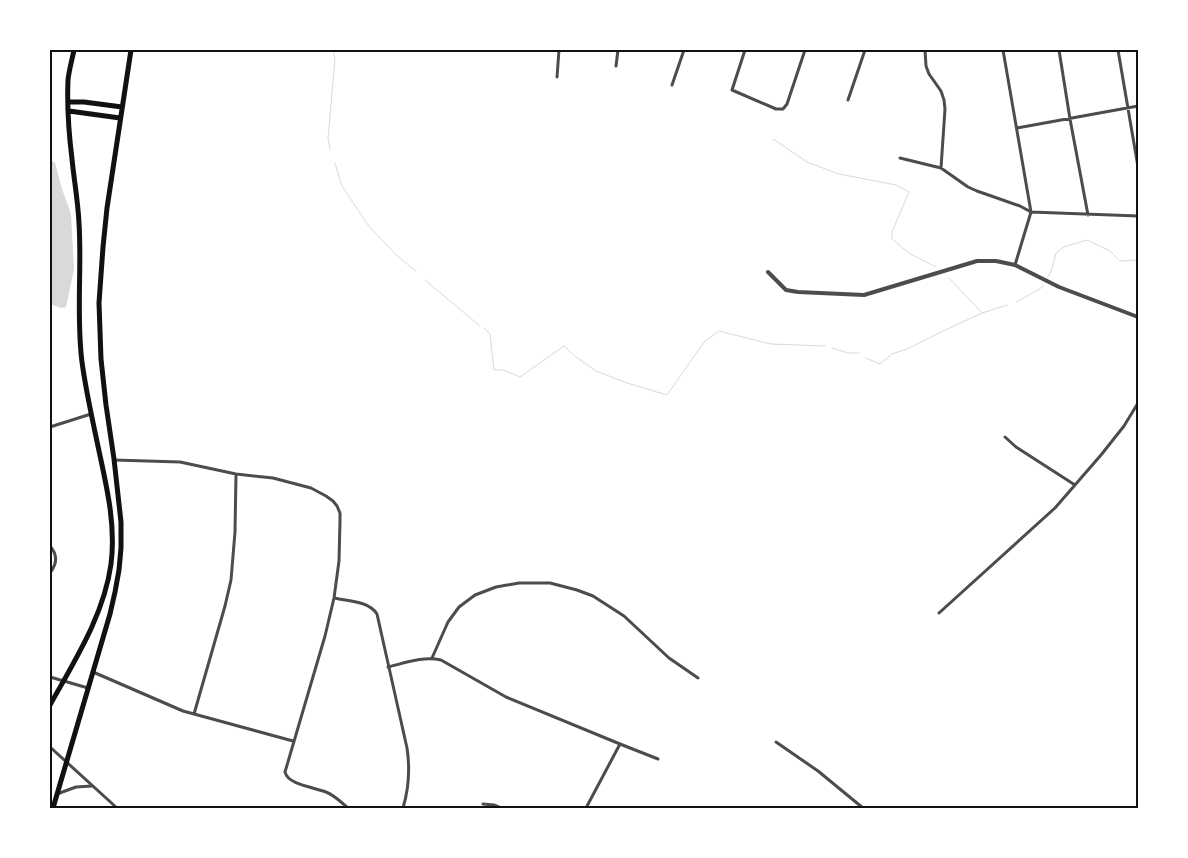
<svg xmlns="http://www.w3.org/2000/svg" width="1188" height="858" viewBox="0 0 1188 858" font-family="'PT Sans',sans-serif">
<rect width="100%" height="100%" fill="#fff"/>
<path fill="#d9d9d9" d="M50,161l5,1 6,24 10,28 3,55 -8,38 -5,1 -11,-4z"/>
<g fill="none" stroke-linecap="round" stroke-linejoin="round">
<path stroke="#d9d9d9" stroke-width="1" d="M773,139l34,23 32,12 57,11 13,7 -17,40v7l17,14 27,14
M330,149l-2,-11 7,-79 -2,-9
M335,163l7,23 26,39 28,30 20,16
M949,278l33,35
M1047,278l4,-6 5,-19 8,-6 23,-7 23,11 10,10 18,-1
M425,280l55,46
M1017,302l24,-14 2,-3
M484,328l6,6 4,36h9l17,7 44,-31 12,11 20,14 31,12 40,12 37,-53 15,-11 52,13 54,2
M832,348l16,5h11
M866,358l14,6 12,-10 15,-5 34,-17 41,-19 25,-8"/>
<path stroke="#4c4c4c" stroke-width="3" d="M745,50l-13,40 44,19h7l4,-5 18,-54
M925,50l1,16 3,8 12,17 3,9 1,9 -4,59
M1003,50l28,162 -16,53
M1059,50l11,69 18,96
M1118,50l20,117
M616,66l2,-16
M557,77l2,-27
M672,85l12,-35
M848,100l17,-50
M1017,128l121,-22
M900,158l41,10 27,19 9,4 43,15 11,6 107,4
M50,427l41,-13
M1005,437l11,10 59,38
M114,460l66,2 56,12 37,4 38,10 15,8 7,5 4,5 3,7v8l-1,40 -5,37 -9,38 -40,136c3,13 29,15 41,20 8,3 15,10 22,16
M50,546c8,9 7,18 0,27
M334,598c14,3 35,3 43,16l30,134c3,20 2,40 -4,60
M939,613l116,-105 46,-53 23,-29 14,-23
M432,658l16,-36 11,-15 16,-12 21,-8 23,-4h31l27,7 16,6 31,20 45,42 29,20
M388,667c17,-4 35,-11 53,-7l65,37 114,47 38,15
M93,672l90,39 110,30
M50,677l38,11
M194,714l31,-108 6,-26 4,-48 1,-58
M776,742l42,29 45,37
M50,747l67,61
M57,794l19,-7 16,-1
M483,804l11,1 7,3
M586,808l34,-64"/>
<path stroke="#4c4c4c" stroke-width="4" d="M768,272l18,18 12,2 66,3 113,-34h19l19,4 44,22 79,30"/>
<path stroke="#111" stroke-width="5" d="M68,102h16l38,5
M69,111l51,7
M50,705c25,-45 54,-90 61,-141 5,-38 -4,-76 -12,-113 -6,-29 -13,-59 -17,-89 -6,-46 0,-93 -3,-139 -1,-22 -5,-43 -7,-64 -3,-24 -5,-55 -4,-79 1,-10 4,-20 6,-30
M53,808l57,-194 5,-22 4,-22 2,-22v-26l-7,-63 -8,-54 -5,-46 -2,-56 4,-56 4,-39 24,-158"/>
</g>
<rect width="1188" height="858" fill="none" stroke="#ffffff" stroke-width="102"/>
<rect x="51" y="51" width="1086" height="756" fill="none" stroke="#111" stroke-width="2"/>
</svg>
